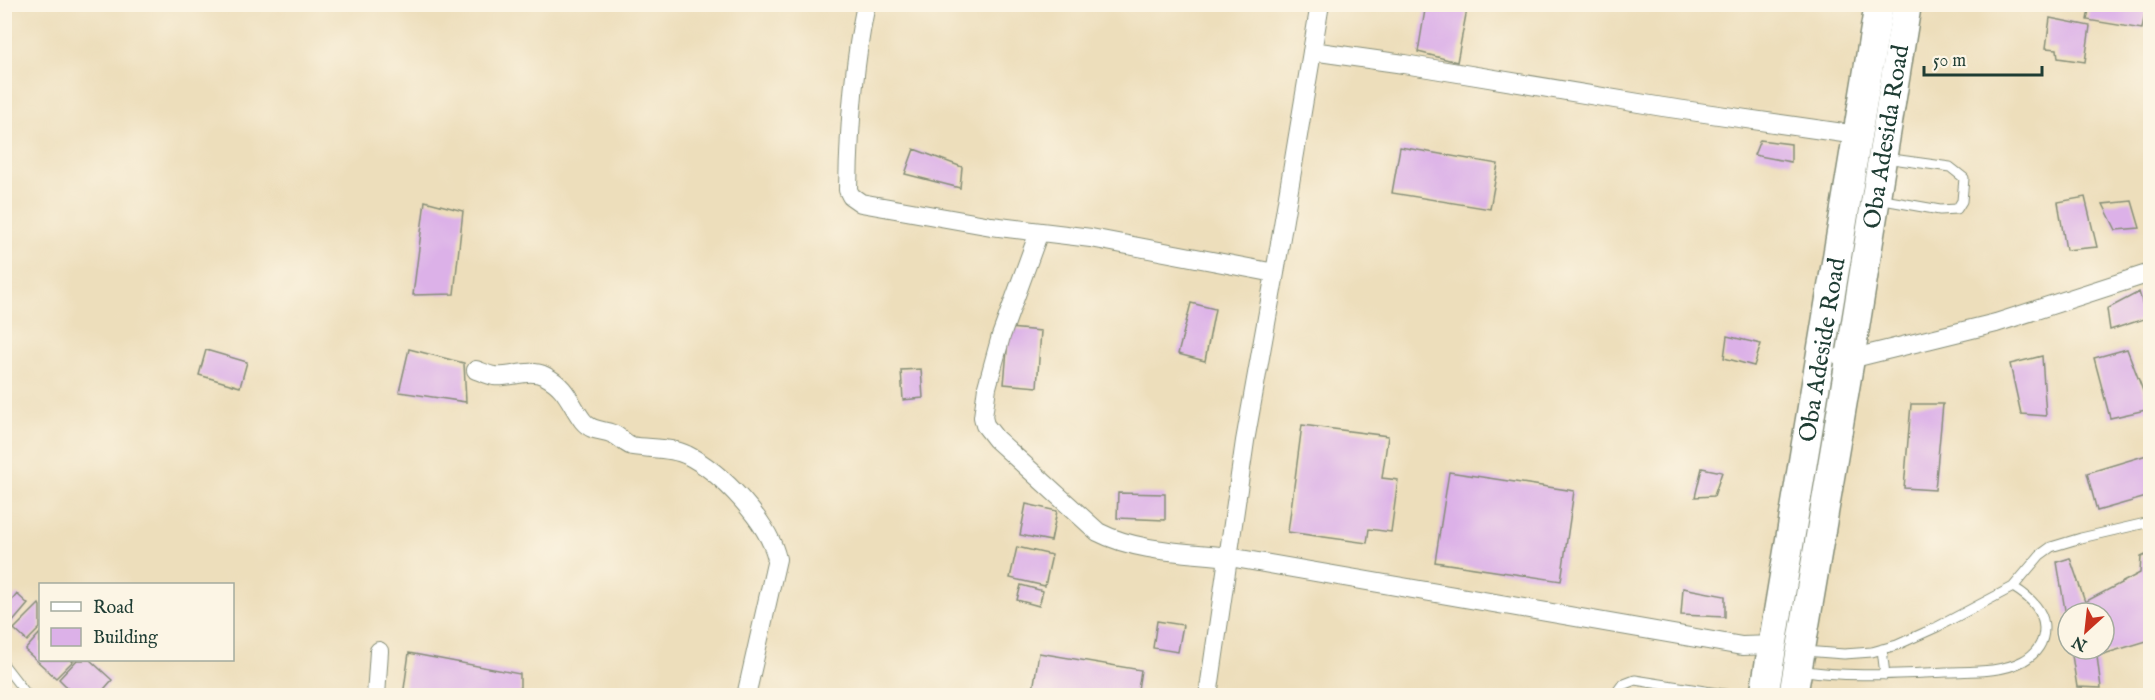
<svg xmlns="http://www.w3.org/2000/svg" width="2155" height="700" viewBox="0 0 2155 700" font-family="'IM FELL English',serif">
<rect width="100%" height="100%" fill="#fcf5e5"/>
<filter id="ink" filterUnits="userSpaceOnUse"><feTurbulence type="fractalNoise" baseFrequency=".0167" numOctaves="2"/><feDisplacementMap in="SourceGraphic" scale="12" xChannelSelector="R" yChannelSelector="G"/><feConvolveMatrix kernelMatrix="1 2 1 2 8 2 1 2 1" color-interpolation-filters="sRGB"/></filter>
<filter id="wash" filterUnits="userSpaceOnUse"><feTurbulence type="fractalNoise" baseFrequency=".008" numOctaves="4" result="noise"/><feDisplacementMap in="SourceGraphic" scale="24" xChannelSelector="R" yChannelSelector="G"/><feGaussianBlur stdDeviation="1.35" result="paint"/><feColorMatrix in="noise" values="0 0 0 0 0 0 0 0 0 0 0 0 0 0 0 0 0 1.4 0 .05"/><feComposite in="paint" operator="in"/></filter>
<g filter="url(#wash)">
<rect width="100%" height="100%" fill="#eddebb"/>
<g id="blocks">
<path fill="#dcb1e8" d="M1426,4h42l-11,58 -39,-10z
M2090,4h57l-5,25 -55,-9z
M2050,18l40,8 -5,36 -27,-4 -1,-9 -11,-1z
M1760,140l31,4v18l-37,-7z
M1400,147l98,17 -8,45 -98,-16z
M914,149l48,18 -2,21 -55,-14z
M2085,197l12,50 -31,3 -8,-48z
M425,201l38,10 -9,83 -41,1z
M2132,201l8,27 -24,2 -13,-26z
M2139,292l8,26 -37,12 -3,-21z
M1191,303l24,6 -10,52 -27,-7z
M1009,328l32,3 -4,56 -33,-3z
M1727,336l34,8 -7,22 -30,-8z
M409,349l55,14 2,39 -67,-10z
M2127,349l23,60 -40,9 -16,-60z
M206,350l41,12 -7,25 -41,-12z
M2042,356l4,60 -25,-2 -11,-50z
M921,369l2,29 -20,2 -2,-30z
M1911,404h32l-8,86 -31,-2z
M1302,425l86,11 -6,42 16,2 -7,52 -22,-3 -2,14 -79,-11z
M2150,454v42l-53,15 -10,-38z
M1702,468l20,4 -8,24 -19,1z
M1449,472l125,19 -13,90 -126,-19z
M1118,493l47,1v26l-48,-2z
M1026,504l31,7 -6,30 -31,-6z
M1017,547l35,8 -7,31 -35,-8z
M2150,553v87l-53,16 4,32 -24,-1 -6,-38h33v-36h-36l-1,9 -10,-60 13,-4 15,44 55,-29 1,-16z
M1021,585l22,6 -4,15 -22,-6z
M1683,588l42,8v21l-44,-2z
M17,594l11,10 -23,27v-22z
M39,604l1,2v22l-13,13 -13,-12z
M1157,621l26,4 -5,27 -25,-4z
M40,633v27h34l-18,18 -31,-28z
M409,653l111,21v22h-117z
M1039,653l102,17 -4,26h-105z
M77,660h13l22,20 -14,16h-22l-17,-17z"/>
</g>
</g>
<g filter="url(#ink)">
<use href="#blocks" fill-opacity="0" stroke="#868e78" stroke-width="1.5"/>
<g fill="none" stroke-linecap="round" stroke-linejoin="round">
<defs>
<path id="service" d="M1878,199l62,11 17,-1 5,-8 2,-23 -14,-11 -65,-9
M1882,649l3,26
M1804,651l40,3 28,-2 25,-7 40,-18 76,-40 27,-32 11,-8 30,-9 69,-16
M4,665l24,31
M1800,670c49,8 97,4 146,2 26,-1 54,1 77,-11 13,-7 21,-17 21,-33 0,-19 -16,-32 -31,-41
M1614,696l8,-11 13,-5 101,16"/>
<path id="minor" d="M866,4c-13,63 -17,123 -18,186l3,6 10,7 130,23 100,12 184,35
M1312,51l92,13 259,43 194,28
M1039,232l-38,104 -14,51 -4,30 2,8 11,14 102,93c39,20 89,20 131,25l513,89 32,-1
M1841,357l9,2 146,-36 154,-50
M476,370c6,2 12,5 18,6 17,2 35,-8 51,0 22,11 25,28 38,45 9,11 19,8 30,13 7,3 11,9 19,12 17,3 40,1 55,9 34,17 82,67 90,104l-31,137
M376,696l3,-45
M1208,696l37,-255 30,-168 45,-269"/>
<g id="primary">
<path id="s1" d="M1764,696l115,-692"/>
<path id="s2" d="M1793,696l57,-337 57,-355"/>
</g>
</defs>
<use href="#service" stroke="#868e78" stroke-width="11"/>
<use href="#minor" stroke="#868e78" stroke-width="20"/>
<use href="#primary" stroke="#868e78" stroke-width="31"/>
<use href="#service" stroke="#fff" stroke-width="9"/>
<use href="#minor" stroke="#fff" stroke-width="18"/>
<use href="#primary" stroke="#fff" stroke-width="28"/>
</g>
</g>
<g text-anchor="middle" stroke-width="5" stroke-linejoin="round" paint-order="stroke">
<g font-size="24" fill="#1f3d34" stroke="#fcf5e5">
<text dy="8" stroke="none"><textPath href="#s2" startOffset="567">Oba Adesida Road</textPath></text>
<text dy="8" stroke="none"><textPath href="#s1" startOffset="351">Oba Adeside Road</textPath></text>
</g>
</g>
<rect width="2155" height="700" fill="none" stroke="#fcf5e5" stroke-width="24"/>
<rect x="39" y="583" width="195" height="78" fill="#fcf5e5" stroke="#a4ab9e" stroke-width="1.5"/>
<rect x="51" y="602" width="30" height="9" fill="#ffffff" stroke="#a4ab9e" stroke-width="1.5"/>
<text x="93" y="613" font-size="18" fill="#1f3d34">Road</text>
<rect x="51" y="628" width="30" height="18" fill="#dcb1e8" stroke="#a4ab9e" stroke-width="1.5"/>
<text x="93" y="643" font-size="18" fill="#1f3d34">Building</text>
<g transform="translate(2086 631) rotate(207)"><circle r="28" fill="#fcf5e5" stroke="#a4ab9e" stroke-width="1.5"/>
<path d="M0-4.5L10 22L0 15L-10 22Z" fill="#c8321e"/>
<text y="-9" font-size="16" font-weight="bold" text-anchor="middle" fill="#1f3d34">N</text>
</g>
<path d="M1924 66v9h118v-9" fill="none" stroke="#1f3d34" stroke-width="3"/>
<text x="1933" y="66" font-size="18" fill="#1f3d34" stroke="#fcf5e5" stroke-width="4.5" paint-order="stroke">50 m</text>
</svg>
